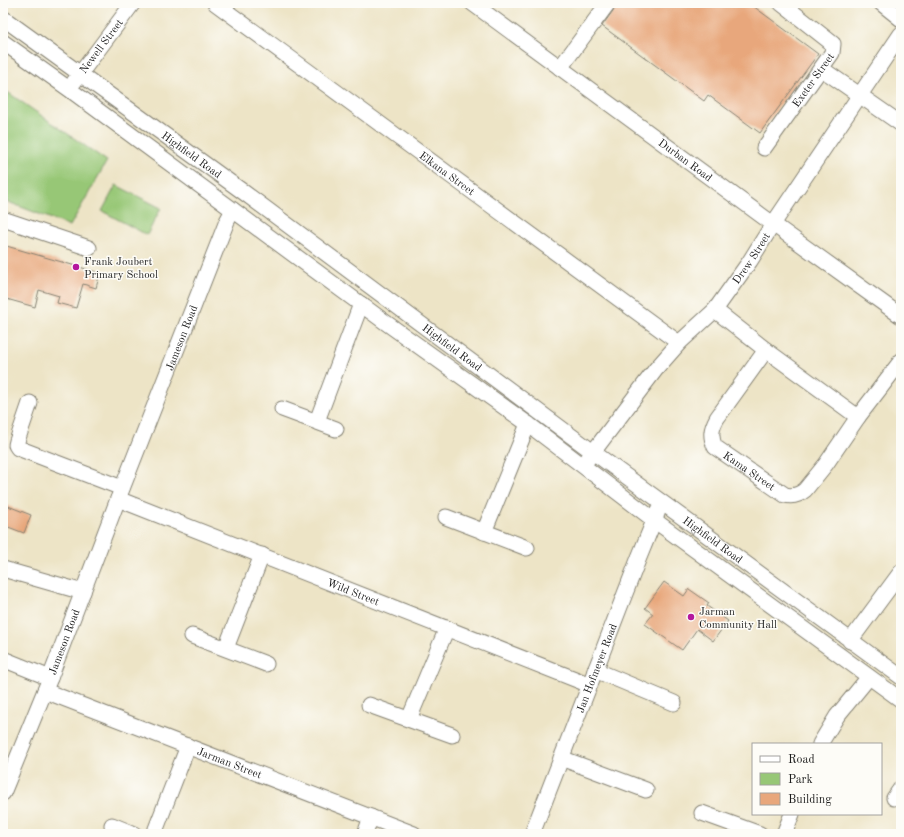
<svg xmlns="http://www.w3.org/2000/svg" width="904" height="837" viewBox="0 0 904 837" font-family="'Old Standard TT',serif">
<rect width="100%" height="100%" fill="#fdfcf7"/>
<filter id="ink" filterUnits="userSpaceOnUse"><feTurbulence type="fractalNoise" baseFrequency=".025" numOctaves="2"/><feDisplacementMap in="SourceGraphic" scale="8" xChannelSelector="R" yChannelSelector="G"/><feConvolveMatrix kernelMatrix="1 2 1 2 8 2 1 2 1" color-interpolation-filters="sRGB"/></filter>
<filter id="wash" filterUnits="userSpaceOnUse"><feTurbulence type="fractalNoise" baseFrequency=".012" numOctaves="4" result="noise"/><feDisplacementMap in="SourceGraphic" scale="16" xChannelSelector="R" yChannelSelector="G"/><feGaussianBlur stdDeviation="0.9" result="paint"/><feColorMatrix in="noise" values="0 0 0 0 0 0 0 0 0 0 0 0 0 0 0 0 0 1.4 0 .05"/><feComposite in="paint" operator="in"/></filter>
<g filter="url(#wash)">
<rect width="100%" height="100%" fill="#ede4c6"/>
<path fill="#97c776" stroke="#5a7249" d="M3,89l104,72 -37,65 -67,-26z
M116,185l45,23 -14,27 -45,-24z"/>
<g id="blocks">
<path fill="#e8a77c" d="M617,3h132l69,51 -58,79 -52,-38 -4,6 -102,-75 13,-18z
M3,245l97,28 -4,15 -13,-4 -7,24 -19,-5 2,-7 -20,-6 -4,17 -32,-9z
M3,504l28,11 -7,18 -21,-8z
M664,582l20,14 5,-7 20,14 -2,3 21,15 -15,20 -16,-12 -15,21 -37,-26 8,-10 -8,-6z"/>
</g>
</g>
<g filter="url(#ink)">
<use href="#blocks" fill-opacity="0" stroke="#848071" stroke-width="1"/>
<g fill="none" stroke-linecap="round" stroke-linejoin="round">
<defs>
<g id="minor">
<path id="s1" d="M215,3l464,340"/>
<path id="s2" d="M472,3l301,221 128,92"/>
<path d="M881,3l20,16"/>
<path id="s3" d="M3,18l239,173 351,261 308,225"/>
<path d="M3,42l66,47 316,233 143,102 126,96 247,180"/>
<path d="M560,68l48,-65"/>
<path d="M822,69l79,55"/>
<path id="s4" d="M74,82l59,-79"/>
<path id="s5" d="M764,148l68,-95 1,-9 -52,-41"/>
<path d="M3,219l86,29"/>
<path d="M715,310l51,40 92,67"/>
<path id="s6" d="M766,350l-49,68c-6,11 -7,18 -2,29l70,48c8,2 14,0 20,-5l21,-26 32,-47 43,-56"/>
<path d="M30,403l-13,38 -1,4 2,3 104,40"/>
<path d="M282,409l54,20"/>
<path d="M317,421l44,-117"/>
<path id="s7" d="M587,460l69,-91 23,-26 36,-33 35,-49 23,-37 128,-190"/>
<path id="s8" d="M118,499l472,186"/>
<path d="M446,517l81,31"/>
<path d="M484,532l44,-108"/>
<path d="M3,569l80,23"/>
<path d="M192,636l74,28"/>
<path d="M850,641l51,-69"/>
<path d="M226,648l36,-93"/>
<path d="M3,659l47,19"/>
<path d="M595,670l79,33"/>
<path id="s9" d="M45,691l369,143"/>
<path d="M369,705l83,30"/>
<path d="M409,719l38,-91"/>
<path d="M820,744l17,-28 32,-39"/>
<path d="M561,758l85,32"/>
<path id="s10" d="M3,793l47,-115 68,-179 109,-278 6,-11"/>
<path d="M894,798l7,-10"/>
<path d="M702,813l58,21"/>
<path d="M112,825l22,9"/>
<path d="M154,834l34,-88"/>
<path d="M365,834l6,-17"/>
<path id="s11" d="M532,834l106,-274 20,-49"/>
<path d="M784,834l8,-20"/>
</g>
</defs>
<use href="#minor" stroke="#848071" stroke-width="17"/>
<use href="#minor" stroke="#fff" stroke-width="15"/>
</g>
</g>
<g fill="#b5179e" stroke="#fdfcf7" stroke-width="1.5">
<circle cx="76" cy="267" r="4"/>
<circle cx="691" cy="617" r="4"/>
</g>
<g text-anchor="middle" stroke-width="3" stroke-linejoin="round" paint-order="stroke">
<g font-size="11" fill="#1c1c1c" stroke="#fdfcf7">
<text dy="4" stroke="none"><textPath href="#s4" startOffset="45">Newell Street</textPath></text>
<text dy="4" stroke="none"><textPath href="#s5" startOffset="84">Exeter Street</textPath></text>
<text dy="4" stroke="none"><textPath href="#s3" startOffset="233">Highfield Road</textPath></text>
<text dy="4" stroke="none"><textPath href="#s2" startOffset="265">Durban Road</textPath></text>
<text dy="4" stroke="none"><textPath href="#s1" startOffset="288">Elkana Street</textPath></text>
<text dy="4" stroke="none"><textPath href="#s7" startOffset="261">Drew Street</textPath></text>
<text dy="4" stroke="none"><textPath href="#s10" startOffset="489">Jameson Road</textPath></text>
<text dy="4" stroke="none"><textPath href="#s3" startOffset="557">Highfield Road</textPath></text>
<text dy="4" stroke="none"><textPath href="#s6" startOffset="156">Kama Street</textPath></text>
<text dy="4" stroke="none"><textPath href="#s3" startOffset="881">Highfield Road</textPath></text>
<text dy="4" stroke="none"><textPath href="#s8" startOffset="253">Wild Street</textPath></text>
<text dy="4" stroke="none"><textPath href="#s10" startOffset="163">Jameson Road</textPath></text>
<text dy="4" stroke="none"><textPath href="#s11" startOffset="178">Jan Hofmeyer Road</textPath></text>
<text dy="4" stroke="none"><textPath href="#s9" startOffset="198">Jarman Street</textPath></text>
</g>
<g font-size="11" fill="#1c1c1c" stroke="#fdfcf7" text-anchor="start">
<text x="84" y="265">Frank Joubert<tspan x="84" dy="13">Primary School</tspan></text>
<text x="699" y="615">Jarman<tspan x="699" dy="13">Community Hall</tspan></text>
</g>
</g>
<rect width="904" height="837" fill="none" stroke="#fdfcf7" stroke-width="16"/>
<rect x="752" y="743" width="130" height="72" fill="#fdfcf7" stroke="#a3a29f"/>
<rect x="760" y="756" width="20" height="6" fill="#ffffff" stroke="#a3a29f"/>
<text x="788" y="763" font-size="12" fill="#1c1c1c">Road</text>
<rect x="760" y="773" width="20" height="12" fill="#97c776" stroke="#a3a29f"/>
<text x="788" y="783" font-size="12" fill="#1c1c1c">Park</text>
<rect x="760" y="793" width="20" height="12" fill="#e8a77c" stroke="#a3a29f"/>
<text x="788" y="803" font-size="12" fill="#1c1c1c">Building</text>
</svg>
